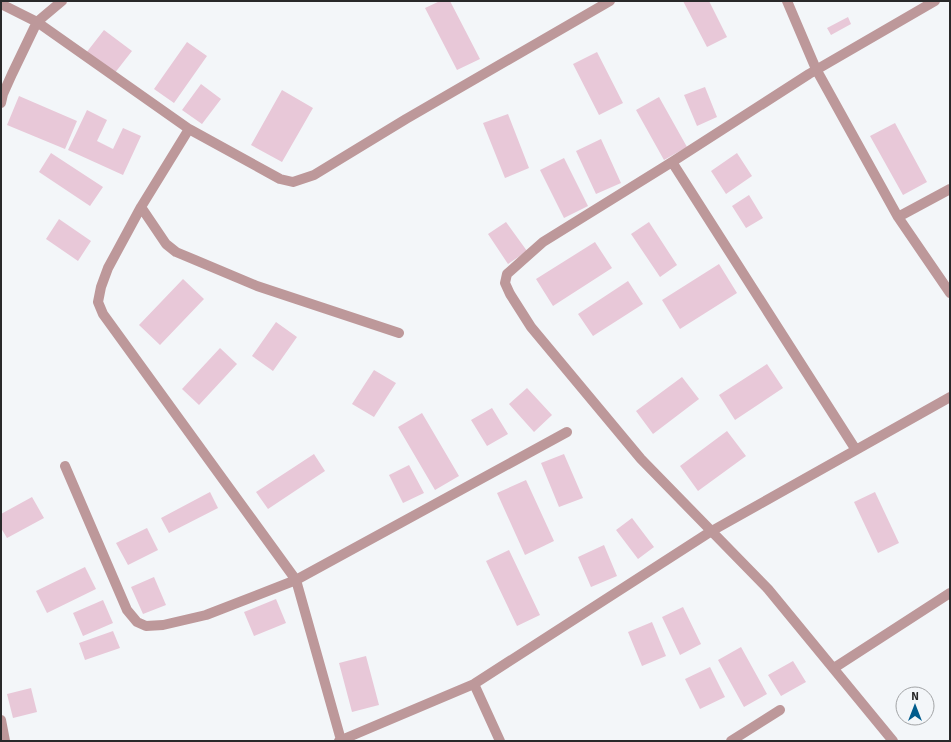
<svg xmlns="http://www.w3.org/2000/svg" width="951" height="742" viewBox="0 0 951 742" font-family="Signika,sans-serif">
<rect width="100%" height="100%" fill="#f3f6f9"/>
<path fill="#e8c8d8" d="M440,1h10l30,58 -23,11 -32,-62z
M683,1h26l18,36 -20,10z
M848,17l3,7 -20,11 -4,-7z
M104,30l28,21 -18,23 -28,-21z
M187,42l20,14 -33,47 -20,-14z
M597,52l26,51 -24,12 -26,-51z
M201,84l20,15 -19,25 -20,-14z
M705,87l12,30 -20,9 -13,-31z
M282,90l31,18 -31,54 -31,-17z
M19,96l58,25 -12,28 -58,-24z
M659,97l28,50 -23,13 -28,-50z
M87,110l20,10 -10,21 16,8 10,-21 18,8 -18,39 -55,-25z
M508,114l21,54 -24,10 -22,-55z
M895,123l32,59 -24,13 -33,-59z
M601,139l20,44 -25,11 -20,-43z
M51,153l52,34 -13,19 -51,-34z
M737,153l15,23 -26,18 -15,-23z
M564,158l24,48 -24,12 -24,-48z
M749,195l14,23 -17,10 -14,-22z
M59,219l32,22 -13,20 -32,-22z
M506,222l21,29 -19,13 -20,-30z
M649,222l28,43 -17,12 -29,-43z
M595,242l17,26 -59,38 -17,-27z
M719,264l18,29 -57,36 -18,-29z
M183,279l21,20 -44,46 -21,-20z
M628,281l15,23 -50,32 -15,-22z
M276,322l21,15 -24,34 -21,-15z
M220,348l17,16 -38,41 -17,-16z
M767,364l16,24 -48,32 -16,-25z
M374,370l22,13 -22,34 -22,-13z
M682,377l17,22 -46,35 -17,-23z
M527,388l25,27 -18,17 -25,-28z
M492,408l16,26 -21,12 -16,-26z
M422,413l37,63 -24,14 -37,-63z
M727,431l19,25 -48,35 -18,-25z
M314,454l11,17 -57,38 -12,-17z
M564,454l19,44 -24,9 -18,-44z
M409,465l15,28 -21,10 -14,-28z
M526,480l28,61 -29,14 -28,-62z
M210,492l8,16 -49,25 -8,-15z
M875,492l24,51 -21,10 -24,-51z
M32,497l12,21 -37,20 -6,-10v-14z
M632,518l22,29 -16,12 -22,-29z
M147,528l11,22 -30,15 -12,-22z
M604,545l13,31 -26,11 -13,-30z
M509,550l31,65 -23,11 -31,-65z
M85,567l11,22 -49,24 -11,-22z
M154,577l12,28 -23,9 -12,-27z
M276,599l10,24 -32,13 -10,-24z
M103,600l10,23 -30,13 -10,-23z
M683,607l18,37 -21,11 -18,-38z
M652,622l14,34 -24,10 -14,-34z
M113,631l7,17 -35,12 -6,-17z
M741,647l26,47 -23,13 -26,-47z
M366,656l13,49 -27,7 -13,-49z
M793,661l13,21 -25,14 -13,-21z
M710,667l15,30 -25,12 -15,-30z
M31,688l6,24 -24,6 -6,-24z"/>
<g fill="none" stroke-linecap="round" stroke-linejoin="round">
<path stroke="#bd989a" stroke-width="10" d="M787,1l29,68 82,148 52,76
M1,4l36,18 152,107 91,50 13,3 21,-7 92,-56 204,-118
M1,103l2,-9 9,-20 25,-52 25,-21
M189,129l-48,78 -33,61 -7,19 -3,15 5,12 193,266 45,160
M672,162l184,288
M141,207l25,37 10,8 81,34 142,47
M898,217l52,-28
M65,466l62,144 10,12 9,4 17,-1 43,-10 90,-35 271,-148
M834,668l116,-75
M474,684l26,57
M1,720l4,21
M339,741l135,-57 236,-152 240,-135
M731,741l49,-31
M893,741l-125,-152 -127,-130 -110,-132 -21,-33 -5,-11 2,-9 36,-32 129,-80 137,-88 126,-73"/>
</g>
<rect width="951" height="742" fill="none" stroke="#29292a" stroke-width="4"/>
<g transform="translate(915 706)"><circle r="19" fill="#f3f6f9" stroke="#a2a4a6"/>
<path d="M0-3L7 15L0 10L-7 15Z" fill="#005c8d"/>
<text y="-6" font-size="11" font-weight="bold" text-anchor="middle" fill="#29292a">N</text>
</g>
</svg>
